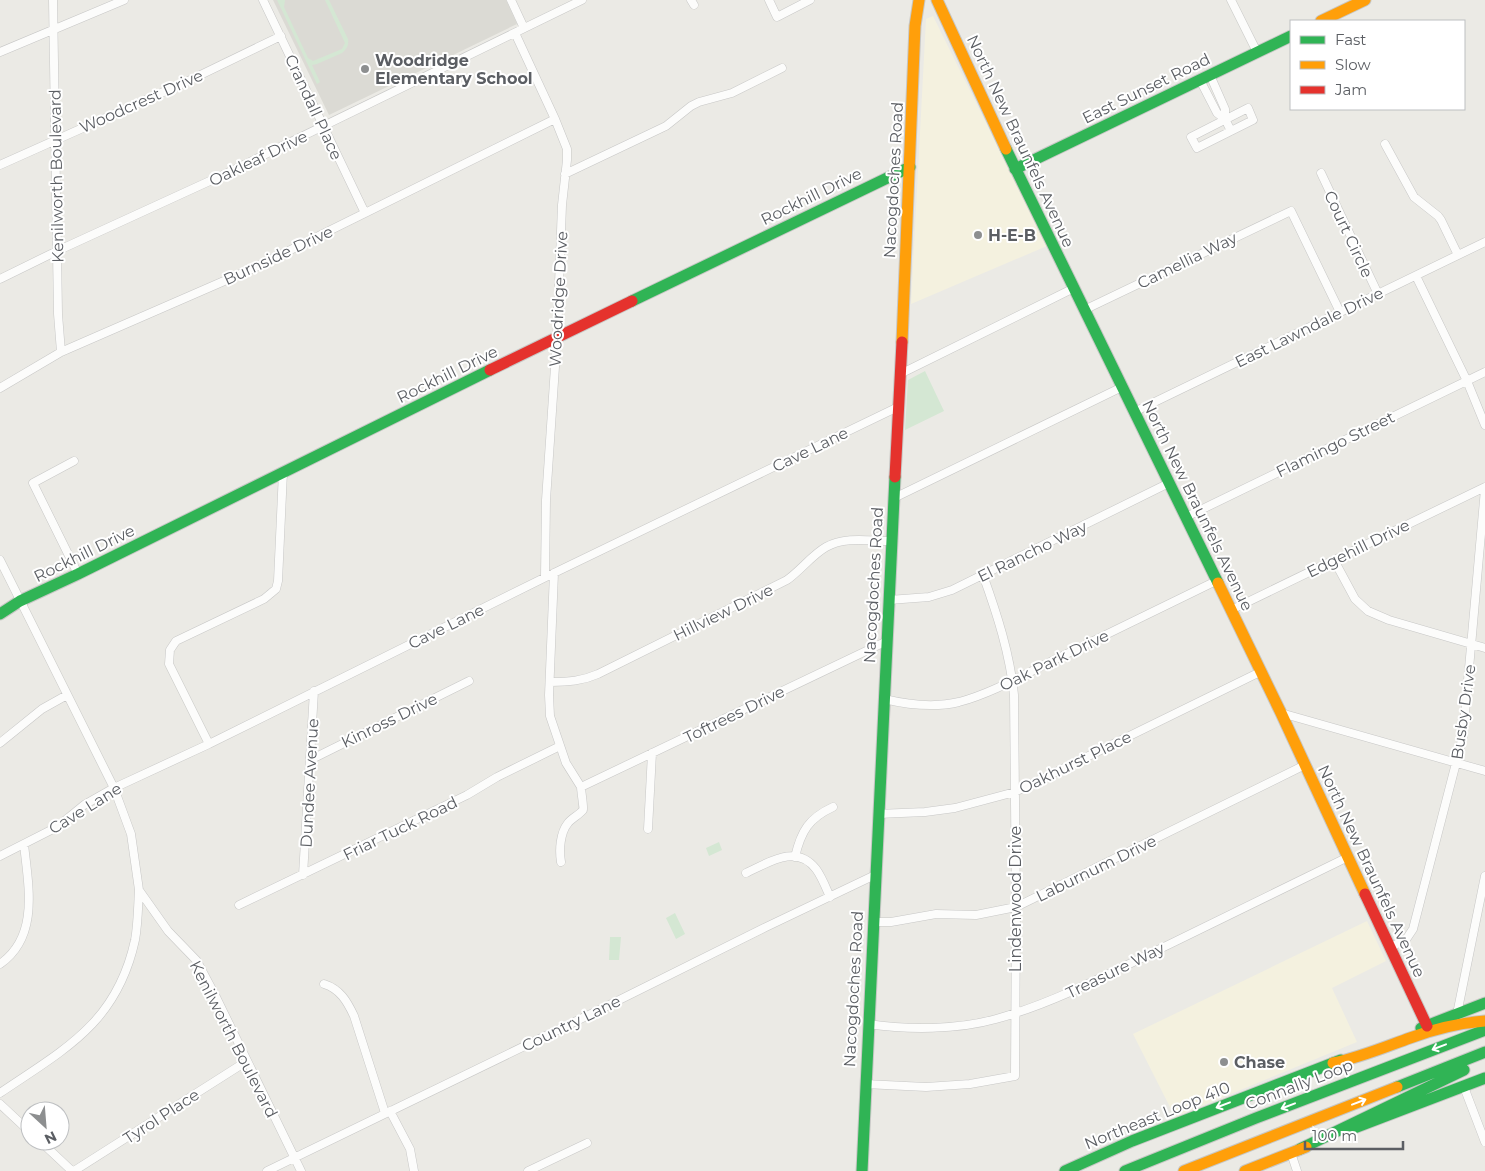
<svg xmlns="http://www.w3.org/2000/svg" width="1485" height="1171" viewBox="0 0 1485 1171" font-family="Montserrat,sans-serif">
<rect width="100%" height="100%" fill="#ebeae5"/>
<path fill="#f4f1df" d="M933,16l114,230 -136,58 15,-285z
M1367,921l19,40 -54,27 25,54 -182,75 -42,-83z"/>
<path fill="#dbdad4" d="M273,0h233l11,24 -188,91z"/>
<path fill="#d4e7d3" d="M277,0h8l-1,7 24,51 5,3 29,-12 3,-6 -20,-43h4l19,39c1,6 -1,10 -6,14l-25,11 -5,1 8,17 -3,2z
M925,371l19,40 -39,19 3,-50z
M719,842l3,8 -13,6 -3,-8z
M675,913l10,21 -9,5 -10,-21z
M610,937h11l-2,23h-10z"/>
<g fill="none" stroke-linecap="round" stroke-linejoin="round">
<defs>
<path id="street" d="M53,0l5,314 3,38
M263,0l102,213
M511,0l13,28
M691,0l3,5
M769,0l8,17 33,-17
M1231,0l26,52
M515,33l40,86 12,30v11l-5,45 -5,132 -11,163 -1,77
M0,52l124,-52
M1210,75l15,34v10
M1200,80l17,33 8,6 6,12
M1248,108l5,12 -56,28 -6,-11z
M1385,144l29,53 24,19 3,4 17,35
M0,165l188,-84 93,-45
M1321,173l57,121
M565,174l101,-48 25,-20 8,-4 33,-9 50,-25
M1416,276l51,105 18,44
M0,279l57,-28 168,-77 357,-174
M1084,310l207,-99 49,101
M900,374l174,-86
M0,388l61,-36 193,-84 301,-149
M1134,412l351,-170
M74,461l-41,22 45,91
M894,498l228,-111
M1186,517l299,-145
M0,560l114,228 17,46 8,56 29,41 29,30 18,34 86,176
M1334,560l21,39 13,12 21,9 96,28
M554,573l-5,122 1,21 16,47 15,24
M889,600l40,-3 23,-7 217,-107
M1231,610l254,-123
M551,682c17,0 31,-1 47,-8l189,-94c14,-10 25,-25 39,-33 19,-11 44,-6 65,-6
M884,699c25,6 50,9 75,3 33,-9 64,-27 95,-42 54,-26 108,-53 162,-79
M1281,713l204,58
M0,743l42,-34 25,-14
M209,744l-40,-80 1,-14 6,-9 88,-42 12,-10 2,-8 5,-109
M310,760l159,-79
M581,787l306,-146
M878,814l47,-2 30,-4 60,-16 245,-120
M648,829l4,-76
M0,856l57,-29 27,-22 30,-17 95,-44 345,-171 344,-166
M795,857c6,-26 14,-39 38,-50
M561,862c-2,-12 -1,-29 7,-39 4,-5 11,-8 15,-13 1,-2 -2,-19 -2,-23
M746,873c22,-10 50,-30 70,-4 6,8 10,19 14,28
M303,875l11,-184
M239,905l228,-110 30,-18 63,-31
M873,922h18l45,-8 40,1 40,-8 289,-142
M1390,948l17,-10 6,-9 50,-193 22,-247
M0,964c40,-28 28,-79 24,-120
M324,984c16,5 23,17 30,32l31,97
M1457,1014l28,-138
M868,1024c40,6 89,6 128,-5 61,-17 118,-48 174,-75 59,-29 118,-58 178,-87
M865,1084l61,3 44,-3 45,-8 1,-169 -2,-212c-4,-41 -17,-81 -31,-120
M1464,1087l21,55
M0,1093c65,-44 117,-70 135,-153 3,-16 3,-34 4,-50
M0,1104l30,28
M390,1111l20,38 4,22
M40,1141l32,30
M1291,1153l6,18
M74,1171l173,-110
M267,1171l334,-162 165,-82 109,-52
M528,1171l59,-28"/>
<path id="fast" d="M1006,149l212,434
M1015,169l276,-133
M632,301l278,-134
M0,614l20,-13 58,-27 412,-204
M1421,1028l64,-25
M1397,1087l88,-35
M1354,1128l131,-50
M1300,1149l164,-79
M862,1171l33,-694
M1065,1171l67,-30 209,-81
M1125,1171l131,-53 229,-88"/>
<path id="slow" d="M937,0l69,149
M1321,21l44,-21
M902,342l13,-316 4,-26
M1218,583l63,130 84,181
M1333,1063c26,-5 52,-16 77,-25 24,-9 49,-15 75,-17
M1184,1171l213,-84
M1245,1171l61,-24"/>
<path id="jam" d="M490,370l142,-69
M895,477l7,-135
M1365,894l62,132"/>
</defs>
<use href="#street" stroke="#c7c7c6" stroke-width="9"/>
<use href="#fast" stroke="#c7c7c5" stroke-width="13"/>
<use href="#slow" stroke="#c7c7c5" stroke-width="13"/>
<use href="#jam" stroke="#c7c7c5" stroke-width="13"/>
<use href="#street" stroke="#fcfcfb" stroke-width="8"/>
<use href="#fast" stroke="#30b455" stroke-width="11"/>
<use href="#slow" stroke="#ff9f0a" stroke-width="11"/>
<use href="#jam" stroke="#e5322d" stroke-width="11"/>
</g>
<defs><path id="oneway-shaft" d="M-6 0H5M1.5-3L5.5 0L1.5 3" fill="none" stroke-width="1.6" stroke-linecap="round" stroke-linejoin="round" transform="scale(1.25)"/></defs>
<g stroke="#fff">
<use href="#oneway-shaft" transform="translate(1439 1047) rotate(159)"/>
<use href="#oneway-shaft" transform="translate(1359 1102) rotate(-21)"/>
<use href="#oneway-shaft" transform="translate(1223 1105) rotate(159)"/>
<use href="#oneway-shaft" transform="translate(1288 1106) rotate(159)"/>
</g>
<g fill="#8d8f90" stroke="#fff" stroke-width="2">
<circle cx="365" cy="69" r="5"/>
<circle cx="978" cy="235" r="5"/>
<circle cx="1224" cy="1062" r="5"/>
</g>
<g text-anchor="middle" stroke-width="4" stroke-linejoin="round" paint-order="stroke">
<g font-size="16" font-weight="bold" fill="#5b5e63" stroke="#fff" text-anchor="start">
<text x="375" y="66">Woodridge<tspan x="375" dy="18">Elementary School</tspan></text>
<text x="988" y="241">H-E-B</text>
<text x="1234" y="1068">Chase</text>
</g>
<g font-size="16" fill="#5b5e63" stroke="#fff">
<text transform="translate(1146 88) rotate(-26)" y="6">East Sunset Road</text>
<text transform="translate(141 101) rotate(-24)" y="6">Woodcrest Drive</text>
<text transform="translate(314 107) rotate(65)" y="6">Crandall Place</text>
<text transform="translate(1021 141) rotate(65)" y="6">North New Braunfels Avenue</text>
<text transform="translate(258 158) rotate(-26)" y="6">Oakleaf Drive</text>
<text transform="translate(56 176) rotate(-91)" y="6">Kenilworth Boulevard</text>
<text transform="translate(893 180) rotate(-87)" y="6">Nacogdoches Road</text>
<text transform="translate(811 196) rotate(-26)" y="6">Rockhill Drive</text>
<text transform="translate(1349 234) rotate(65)" y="6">Court Circle</text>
<text transform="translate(278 255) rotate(-25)" y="6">Burnside Drive</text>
<text transform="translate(1187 260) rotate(-26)" y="6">Camellia Way</text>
<text transform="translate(558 299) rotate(-87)" y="6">Woodridge Drive</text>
<text transform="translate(1309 327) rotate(-26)" y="6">East Lawndale Drive</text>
<text transform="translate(447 374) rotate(-26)" y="6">Rockhill Drive</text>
<text transform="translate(1335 444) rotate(-26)" y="6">Flamingo Street</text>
<text transform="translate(810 449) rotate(-26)" y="6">Cave Lane</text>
<text transform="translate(1198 505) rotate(64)" y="6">North New Braunfels Avenue</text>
<text transform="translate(1358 548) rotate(-26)" y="6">Edgehill Drive</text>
<text transform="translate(1032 551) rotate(-26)" y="6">El Rancho Way</text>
<text transform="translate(84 553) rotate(-26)" y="6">Rockhill Drive</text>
<text transform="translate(873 585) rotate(-87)" y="6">Nacogdoches Road</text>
<text transform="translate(723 612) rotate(-26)" y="6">Hillview Drive</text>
<text transform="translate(446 626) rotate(-26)" y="6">Cave Lane</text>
<text transform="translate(1054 660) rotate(-26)" y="6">Oak Park Drive</text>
<text transform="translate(1463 712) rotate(-82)" y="6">Busby Drive</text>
<text transform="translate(734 714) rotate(-26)" y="6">Toftrees Drive</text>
<text transform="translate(389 720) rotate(-26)" y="6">Kinross Drive</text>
<text transform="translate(1075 762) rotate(-26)" y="6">Oakhurst Place</text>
<text transform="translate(309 783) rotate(-87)" y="6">Dundee Avenue</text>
<text transform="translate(85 808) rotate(-32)" y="6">Cave Lane</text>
<text transform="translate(400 828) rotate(-26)" y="6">Friar Tuck Road</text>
<text transform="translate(1096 868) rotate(-26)" y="6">Laburnum Drive</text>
<text transform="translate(1372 871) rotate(65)" y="6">North New Braunfels Avenue</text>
<text transform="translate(1015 899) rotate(-90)" y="6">Lindenwood Drive</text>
<text transform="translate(1115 970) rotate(-26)" y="6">Treasure Way</text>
<text transform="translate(853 989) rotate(-87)" y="6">Nacogdoches Road</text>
<text transform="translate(571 1023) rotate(-26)" y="6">Country Lane</text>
<text transform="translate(234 1039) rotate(63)" y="6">Kenilworth Boulevard</text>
<text transform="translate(1299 1084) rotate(-21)" y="6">Connally Loop</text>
<text transform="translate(1157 1115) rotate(-22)" y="6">Northeast Loop 410</text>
<text transform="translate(161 1116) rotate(-33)" y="6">Tyrol Place</text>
</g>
</g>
<rect x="1290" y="20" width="175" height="90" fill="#ffffff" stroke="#bdbfc1"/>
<rect x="1300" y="36" width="25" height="8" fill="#30b455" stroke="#bdbfc1"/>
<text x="1335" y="45" font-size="15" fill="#5b5e63">Fast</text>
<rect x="1300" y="61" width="25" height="8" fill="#ff9f0a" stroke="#bdbfc1"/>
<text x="1335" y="70" font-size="15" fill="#5b5e63">Slow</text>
<rect x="1300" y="86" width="25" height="8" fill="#e5322d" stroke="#bdbfc1"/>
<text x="1335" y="95" font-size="15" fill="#5b5e63">Jam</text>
<g transform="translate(45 1126) rotate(154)"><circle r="24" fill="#ffffff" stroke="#bdbfc1"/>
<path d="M0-4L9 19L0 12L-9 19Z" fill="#8d8f90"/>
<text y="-8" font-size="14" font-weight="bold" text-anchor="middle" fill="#5b5e63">N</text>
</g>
<path d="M1305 1141v8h98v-8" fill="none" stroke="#5b5e63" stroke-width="2.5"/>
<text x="1312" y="1141" font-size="15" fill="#5b5e63" stroke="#ffffff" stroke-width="4" paint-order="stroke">100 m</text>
</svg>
